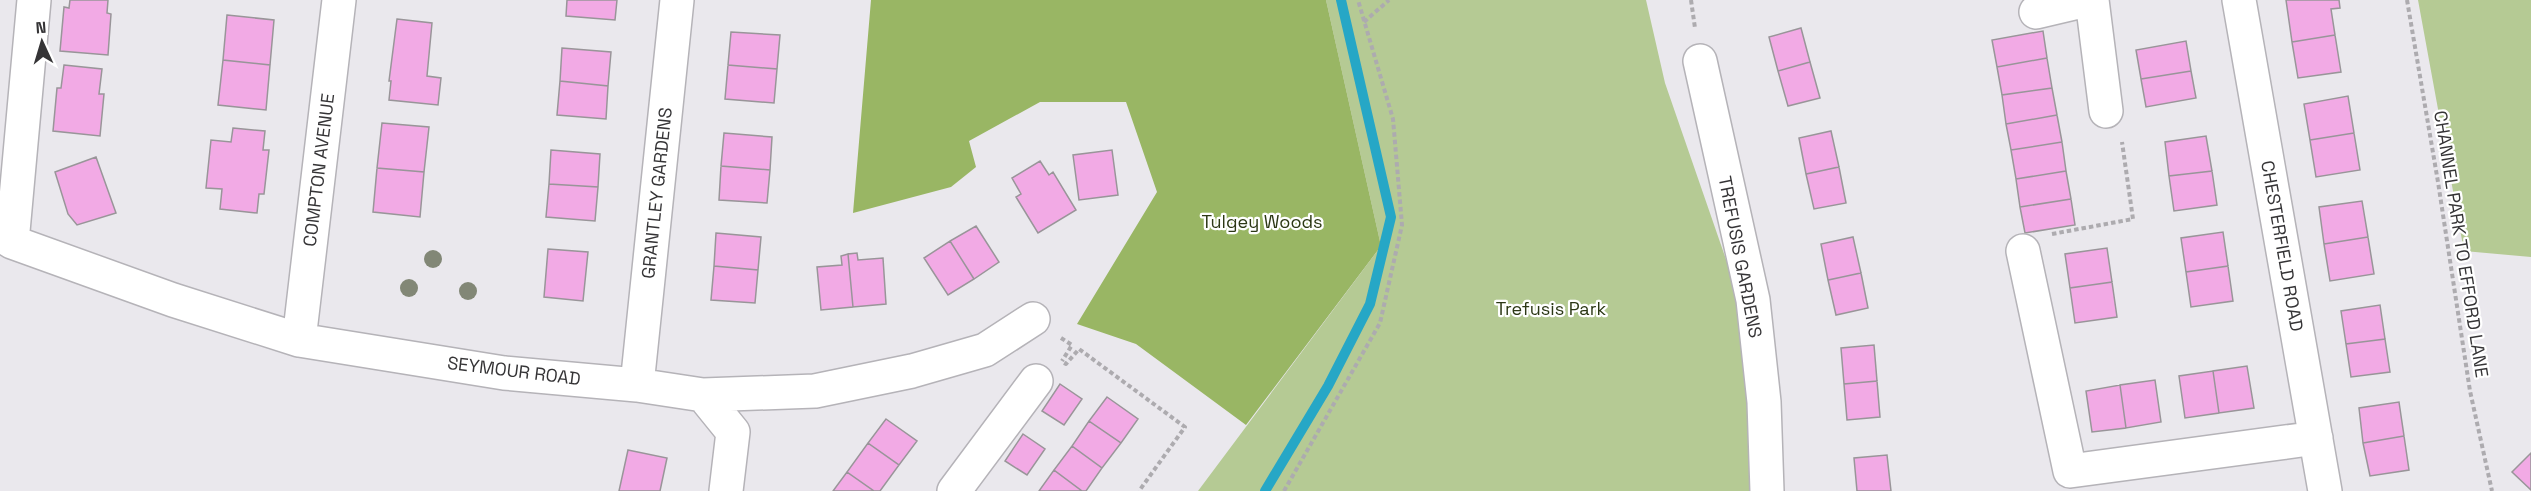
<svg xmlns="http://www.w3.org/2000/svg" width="2531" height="491" viewBox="0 0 2531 491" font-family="'Space Grotesk',sans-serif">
<rect width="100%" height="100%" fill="#eae8ed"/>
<path fill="#b5ca94" d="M1326,0h320l19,83 111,321 1,87h-579l183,-245z
M2418,0h113v257l-67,-6z"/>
<path fill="#99b664" d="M871,0h455l55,246 -135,179 -110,-81 -59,-20 80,-132 -31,-90h-86l-71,39 7,26 -25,20 -98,26z"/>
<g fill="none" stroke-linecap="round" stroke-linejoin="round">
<path stroke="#26a7c6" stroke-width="10" d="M1265,491l63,-105 42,-82 21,-87 -50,-217"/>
</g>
<path fill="#f2aae5" stroke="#999599" stroke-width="1.5" d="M70,0h38l-1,13 4,1 -3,41 -48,-4 4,-44 5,1z
M567,0h50l-2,20 -49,-4z
M2286,0h53l1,8 -9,1 4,26 -43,7z
M227,15l47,5 -4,45 -47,-5z
M397,19l35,4 -5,53 14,2 -3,27 -49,-5 2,-19h-2z
M1801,28l9,34 -32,9 -9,-34z
M2043,31l4,27 -50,9 -5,-27z
M731,32l49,3 -3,34 -49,-4z
M2335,35l6,37 -43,6 -6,-36z
M2186,41l5,30 -50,8 -5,-29z
M562,48l49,4 -3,34 -48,-5z
M2047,58l5,30 -50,7 -5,-28z
M223,60l47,5 -4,45 -48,-5z
M1810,62l10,36 -32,8 -10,-35z
M64,65l38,4 -3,25h5l-4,42 -47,-5 4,-43h4z
M728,65l49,4 -3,34 -49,-4z
M2191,71l5,27 -50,9 -5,-28z
M560,81l48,5 -2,33 -49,-4z
M2052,88l5,27 -51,9 -4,-29z
M2348,96l6,37 -44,7 -6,-36z
M2057,115l5,27 -51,8 -5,-26z
M382,123l47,4 -5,45 -47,-4z
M233,128l32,3 -2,19h6l-5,44h-5l-2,19 -37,-4 2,-20 -16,-1 5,-48 20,2z
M1831,131l8,36 -33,7 -7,-36z
M724,133l48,4 -2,33 -49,-4z
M2354,133l6,37 -44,7 -6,-37z
M2206,136l6,35 -43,5 -4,-34z
M2062,142l4,29 -50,8 -5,-29z
M551,150l49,4 -2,33 -49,-3z
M1112,150l6,45 -39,5 -6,-45z
M96,157l20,56 -39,12 -9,-11 -13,-42z
M1040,161l9,14 4,-3 23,38 -38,23 -22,-36 5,-3 -9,-16z
M721,166l49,4 -3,33 -48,-3z
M1839,167l7,36 -32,6 -8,-35z
M377,168l47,4 -4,45 -47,-5z
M2066,171l5,28 -51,8 -4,-28z
M2212,171l5,34 -43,6 -5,-35z
M549,184l49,3 -3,34 -49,-4z
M2071,199l4,26 -50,8 -5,-26z
M2362,201l6,36 -44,7 -5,-37z
M976,226l23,36 -25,17 -24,-38z
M2223,232l5,34 -42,6 -5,-34z
M716,233l45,4 -3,33 -44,-4z
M1853,237l8,36 -33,7 -7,-36z
M2368,237l6,37 -44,7 -6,-37z
M950,241l24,38 -26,16 -24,-37z
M2107,248l5,34 -42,6 -5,-34z
M548,249l40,3 -5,49 -39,-4z
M857,253l1,7 25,-2 3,46 -33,3 -5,-53z
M848,254l5,53 -32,3 -4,-43 25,-2 -1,-9z
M714,266l44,4 -3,33 -44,-3z
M2228,266l5,35 -42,6 -5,-35z
M1861,273l7,35 -32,7 -8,-35z
M2112,282l5,35 -42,6 -5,-35z
M2380,305l5,34 -39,5 -5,-33z
M2385,339l5,33 -39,5 -5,-33z
M1874,345l3,36 -33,3 -3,-36z
M2247,366l7,42 -35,5 -6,-42z
M2213,371l6,42 -34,5 -6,-42z
M2155,380l6,42 -35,6 -6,-43z
M1877,381l3,36 -33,3 -3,-36z
M1060,384l22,15 -18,26 -22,-14z
M2120,385l6,43 -34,4 -6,-41z
M1107,397l31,22 -17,24 -32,-22z
M2399,402l5,34 -41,7 -4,-35z
M886,419l31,22 -18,24 -31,-22z
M1089,421l32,22 -19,25 -30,-22z
M1023,434l22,15 -18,26 -22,-14z
M2404,436l5,34 -39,6 -7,-33z
M868,443l31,22 -19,26h-6l-27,-19z
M1072,446l30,22 -16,23h-4l-28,-21z
M628,450l39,8 -7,33h-41z
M2531,453v37l-19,-18z
M1887,455l4,36h-34l-3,-33z
M1054,470l28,21h-43z
M847,472l27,19h-41z"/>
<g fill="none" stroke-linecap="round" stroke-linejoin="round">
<defs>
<path id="minor" d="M2092,0l14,111
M2239,0l86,491
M2036,12l51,-12
M1700,61l53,239 11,102 3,89
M0,235l12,7 161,58 126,40 205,33 133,12 66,10 112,-4 97,-20 73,-21 48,-31
M12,242l22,-242
M2023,251l47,220 246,-33
M299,340l40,-340
M637,385l40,-385
M703,395l30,37 -7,59
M954,491l82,-110"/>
</defs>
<use href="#minor" stroke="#b5b3b8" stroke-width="36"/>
<path stroke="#adabaf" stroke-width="4" stroke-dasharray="4.5 3" stroke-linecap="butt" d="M1691,0l4,28
M2407,0l31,182 32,209 22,100
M1364,22l25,-22
M2052,234l81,-15 -11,-77
M1061,338l11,7 -10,16
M1064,363l2,1 13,-15 106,78 -46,64
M1284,491l96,-168 22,-98 -9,-106 -35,-119"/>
<use href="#minor" stroke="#fff" stroke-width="33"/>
</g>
<g fill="#828776">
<circle cx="433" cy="259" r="9"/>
<circle cx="409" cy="288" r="9"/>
<circle cx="468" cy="291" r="9"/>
</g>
<g text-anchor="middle" stroke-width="4.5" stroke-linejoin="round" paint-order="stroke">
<g font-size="18" fill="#353436" stroke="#fff">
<text transform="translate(319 170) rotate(-83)" y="6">COMPTON AVENUE</text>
<text transform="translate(657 193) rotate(-84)" y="6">GRANTLEY GARDENS</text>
<text transform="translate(2461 244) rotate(81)" y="6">CHANNEL PARK TO EFFORD LANE</text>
<text transform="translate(2282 246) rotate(80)" y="6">CHESTERFIELD ROAD</text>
<text transform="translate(1740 257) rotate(79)" y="6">TREFUSIS GARDENS</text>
<text transform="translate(514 371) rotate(7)" y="6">SEYMOUR ROAD</text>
</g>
<g font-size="18" fill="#2c3815" stroke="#fff">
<text x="1262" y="228">Tulgey Woods</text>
<text x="1551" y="315">Trefusis Park</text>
</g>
</g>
<g transform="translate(42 42) rotate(356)" stroke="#ffffff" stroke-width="4.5" paint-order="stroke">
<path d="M0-4.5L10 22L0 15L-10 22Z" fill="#353436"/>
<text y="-9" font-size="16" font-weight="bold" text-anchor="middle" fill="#353436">N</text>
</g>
</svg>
